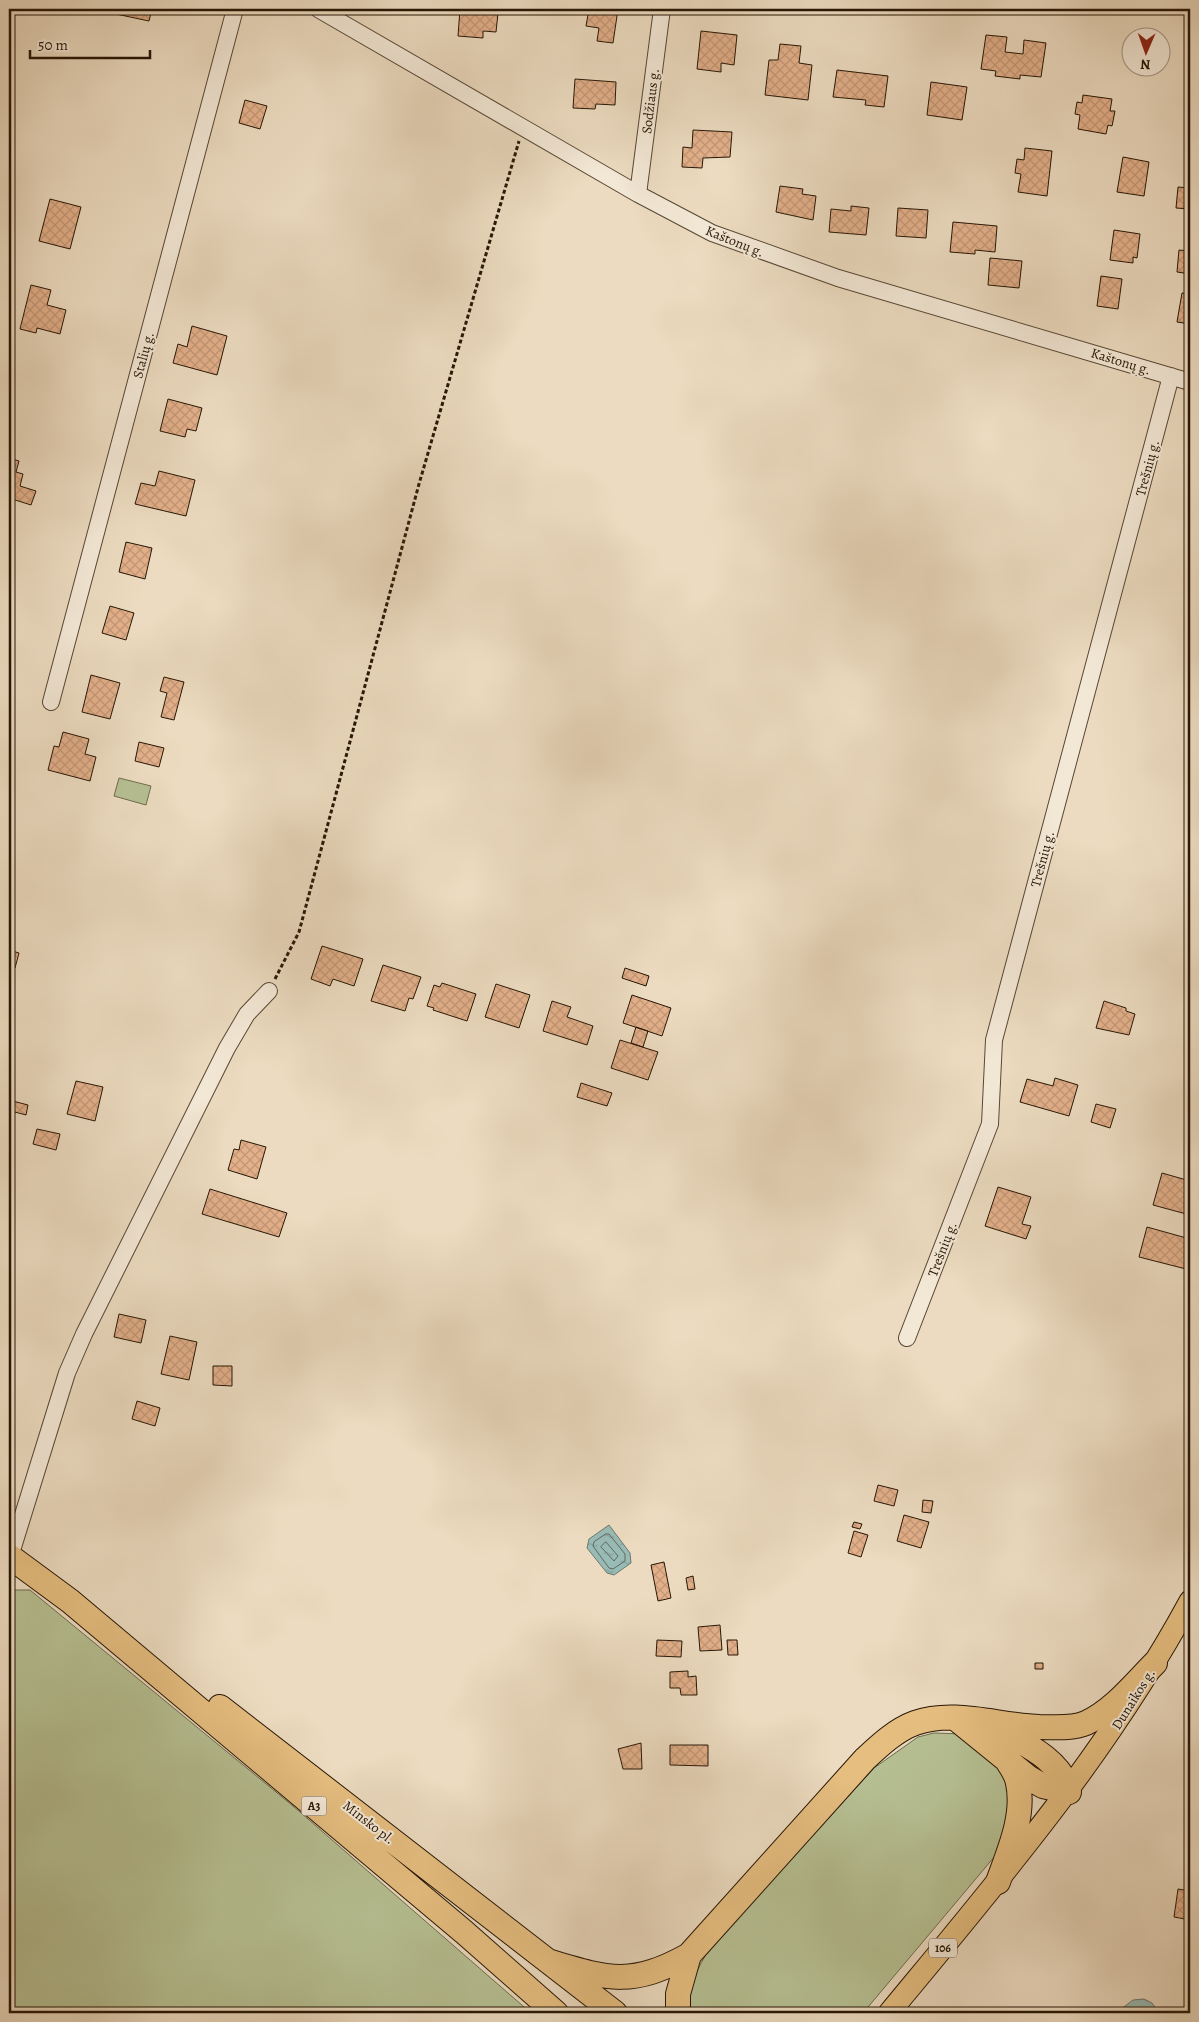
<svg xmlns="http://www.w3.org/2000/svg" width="1199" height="2022" viewBox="0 0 1199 2022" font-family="Alegreya,serif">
<defs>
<pattern id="water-ripples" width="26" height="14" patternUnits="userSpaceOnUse" patternTransform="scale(1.25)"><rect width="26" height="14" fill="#99bbb5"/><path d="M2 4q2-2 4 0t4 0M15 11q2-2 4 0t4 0" fill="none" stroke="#84a09a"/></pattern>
<pattern id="building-cross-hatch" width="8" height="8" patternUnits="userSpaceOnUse" patternTransform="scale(1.25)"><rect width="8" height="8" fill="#e3b08a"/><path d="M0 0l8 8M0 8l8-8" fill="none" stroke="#c39776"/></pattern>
</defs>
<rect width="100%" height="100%" fill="#ecdbc0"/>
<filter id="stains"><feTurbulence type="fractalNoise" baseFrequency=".004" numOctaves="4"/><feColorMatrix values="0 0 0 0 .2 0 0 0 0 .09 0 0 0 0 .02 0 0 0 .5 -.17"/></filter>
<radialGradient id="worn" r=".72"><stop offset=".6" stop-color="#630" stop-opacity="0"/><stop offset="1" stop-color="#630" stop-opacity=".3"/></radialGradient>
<path fill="#b6c093" stroke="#6e6b4c" d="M119,778l32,8 -5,19 -32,-9z
M13,1590h17l263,216 238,207h-522v-420z
M934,1733l31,1 38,33 10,48 -18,41 -132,157h-177c4,-24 9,-44 24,-64l164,-181 44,-31z"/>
<path fill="url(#water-ripples)" stroke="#6b796f" d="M609,1525l21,28 1,10 -17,12 -7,-2 -20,-25 2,-9z
M1144,1999l8,4 7,10h-43l17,-13z"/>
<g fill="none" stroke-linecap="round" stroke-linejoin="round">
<path stroke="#60685d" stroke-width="1" d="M606,1534h3l16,20v7l-12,8 -4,-1 -16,-22 1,-4z
M606,1542l12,14 -4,5 -13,-14z"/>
</g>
<path fill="url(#building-cross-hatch)" stroke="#261605" d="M117,9h35l-3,12 -33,-7z
M460,9h25v3l13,1 -2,19 -13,-1v7l-25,-2z
M589,9h29l-5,34 -16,-2 2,-13 -13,-2z
M701,31l36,4 -3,30 -13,-2v9l-24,-3z
M986,35l21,2 -2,15 18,2 1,-14 22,3 -5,34 -21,-2v4l-25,-3 1,-5 -15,-2z
M780,44l21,2 -2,17 13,2 -4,35 -43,-5 4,-35h9z
M837,70l51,6 -4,31 -19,-2 1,-5 -33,-3z
M575,79l41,3 -1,23 -19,-1 -1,5 -22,-1z
M931,82l36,5 -5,33 -35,-5z
M1083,95l29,4 -2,12h5l-3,15 -4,-1 -2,9 -28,-5 2,-14 -5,-1 2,-12 5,1z
M245,100l22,6 -7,23 -21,-6z
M693,130l39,2 -2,25 -27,1 -1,10 -20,-1 1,-20 9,1z
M9,146l5,2 -4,10 -1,-1z
M1025,148l27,3 -5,45 -29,-4 3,-18 -6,-1 2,-14 7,1z
M1123,157l26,5 -5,34 -27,-4z
M780,186l23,3 -1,5 14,2 -3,24 -37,-8z
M1178,187l12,1v21l-14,-1z
M50,199l31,8 -11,42 -31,-8z
M851,206l18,2 -3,27 -37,-3 2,-23 20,2z
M898,208l30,2 -2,28 -30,-2z
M953,222l44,4 -2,26 -20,-2v4l-25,-2z
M1114,230l26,4 -3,24 -4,-1v6l-23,-3z
M1179,250l11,1v23l-13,-2z
M990,258l32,3 -3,27 -31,-3z
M1101,276l21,3 -4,30 -21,-3z
M31,285l20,5 -4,15 19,5 -6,24 -23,-6 -1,5 -16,-4z
M1182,293l8,1v35v-5l-13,-2z
M192,326l35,10 -10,39 -44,-12 5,-19 9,3z
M168,399l34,9 -6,23 -9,-2 -2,8 -25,-6z
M9,458l10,3 -3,11 7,2 -3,12 16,5 -5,14 -22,-7z
M159,471l36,9 -9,36 -51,-12 6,-21 14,3z
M126,542l26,6 -7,31 -26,-7z
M110,606l24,7 -8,27 -24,-7z
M91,675l29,8 -10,36 -28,-7z
M164,677l20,5 -10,38 -13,-3 6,-24 -7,-2z
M63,732l26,7 -4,15 11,3 -6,24 -42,-11 6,-24 5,1z
M139,742l25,6 -5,19 -24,-6z
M322,946l41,13 -9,27 -21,-7 -3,7 -19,-7z
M9,950l10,3 -4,15 -6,-2z
M383,965l38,12 -8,22 -4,-1 -4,13 -34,-10z
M625,968l24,8 -3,10 -24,-8z
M442,983l34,11 -9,27 -34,-11 1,-2 -7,-2 7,-21 6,2z
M496,984l34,11 -11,33 -34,-11z
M632,995l39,13 -9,28 -39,-13z
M552,1001l19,6 -4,10 26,9 -6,19 -44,-14z
M1104,1001l22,7v3l9,3 -6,21 -33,-7z
M636,1027l12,4 -5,16 -12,-4z
M620,1040l38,12 -10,28 -37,-12z
M1055,1078l23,7 -9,31 -49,-14 7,-23 26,7z
M76,1081l27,6 -8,34 -28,-7z
M581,1083l31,10 -5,13 -30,-9z
M9,1100l19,5 -2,10 -11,-3 -2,9 -4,-1z
M1096,1104l20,5 -6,19 -19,-6z
M37,1129l23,5 -4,16 -23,-6z
M241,1140l25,7 -9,32 -29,-9 6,-21 5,1z
M1162,1173l28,8v34l-37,-10z
M998,1187l33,10 -9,27 9,2 -5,13 -41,-13z
M210,1189l77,24 -8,24 -77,-23z
M1147,1227l43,12v31l-51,-13z
M119,1314l27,6 -5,23 -27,-6z
M170,1336l27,6 -8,38 -28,-6z
M213,1366h19v20l-19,-1z
M137,1401l23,7 -5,18 -23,-7z
M878,1485l20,5 -4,16 -20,-5z
M923,1500l10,1 -2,12 -9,-1z
M904,1515l25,7 -8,26 -24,-7z
M854,1522l8,2 -2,5 -8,-2z
M854,1531l14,4 -7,22 -13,-4z
M664,1562l7,36 -13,3 -7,-36z
M693,1576l2,13 -7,1 -2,-12z
M720,1625l2,25 -22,1 -2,-24z
M657,1640l25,1 -1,16 -25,-1z
M727,1640h10l1,15h-10z
M1035,1663h8v6h-8z
M688,1671v6l8,-1 1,19h-16l-1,-7h-10v-16z
M641,1743l1,26h-19l-5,-20z
M670,1745h38v21l-38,-1z
M1178,1889l12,2v29l-16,-3z"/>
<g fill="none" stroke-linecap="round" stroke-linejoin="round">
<defs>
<path id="minor" d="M318,9l320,185 74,39 126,45 352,104
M638,194l24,-185
M51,702l184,-693
M907,1338l83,-214 4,-84 177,-664
M9,1560l58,-187 17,-39 143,-286 20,-34 22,-23"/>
<path id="major" d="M889,2013c110,-133 218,-259 301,-412"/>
<path id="highway" d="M9,1556l61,45 394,331 92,81
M220,1707l395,306
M955,1718l74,60 14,8 26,6c-8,-34 -49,-50 -77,-66
M998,1882c11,-31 27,-66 20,-99 -1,-7 -6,-15 -10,-21
M551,1962c59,18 82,24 138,-7l176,-196c15,-14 31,-29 50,-36 40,-14 84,3 125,4 15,0 32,2 46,-4 27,-12 48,-39 69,-60
M678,2013v-19l11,-39"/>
</defs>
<use href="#minor" stroke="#584734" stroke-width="18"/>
<use href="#major" stroke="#261605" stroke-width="23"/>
<use href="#highway" stroke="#261605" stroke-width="26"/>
<path stroke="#261605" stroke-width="3" stroke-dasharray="4 2.5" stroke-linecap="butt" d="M275,979l24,-47 120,-448 100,-343"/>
<use href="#minor" stroke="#f3e8d6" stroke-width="16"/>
<use href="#major" stroke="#e6be80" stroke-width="21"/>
<use href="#highway" stroke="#e6be80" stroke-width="24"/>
</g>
<g text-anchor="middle" stroke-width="4" stroke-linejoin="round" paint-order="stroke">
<g fill="#f3e8d6" stroke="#645544" stroke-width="1">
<rect x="301.5" y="1796.5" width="25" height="19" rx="4"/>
<rect x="929" y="1938.5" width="28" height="19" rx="4"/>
</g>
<g font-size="12" font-weight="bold" fill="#261605">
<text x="314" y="1810">A3</text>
<text x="943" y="1952">106</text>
</g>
<g font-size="14" fill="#261605" stroke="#f3e8d6">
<text transform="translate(650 101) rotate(-83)" y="5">Sodžiaus g.</text>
<text transform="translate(735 241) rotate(22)" y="5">Kaštonų g.</text>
<text transform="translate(143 355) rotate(-75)" y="5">Stalių g.</text>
<text transform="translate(1121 361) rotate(17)" y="5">Kaštonų g.</text>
<text transform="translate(1147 468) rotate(-75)" y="5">Trešnių g.</text>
<text transform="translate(1042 859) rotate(-75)" y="5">Trešnių g.</text>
<text transform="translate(942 1249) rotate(-69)" y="5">Trešnių g.</text>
<text transform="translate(1133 1699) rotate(-58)" y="5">Dunaikos g.</text>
<text transform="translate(369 1822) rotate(38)" y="5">Minsko pl.</text>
</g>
</g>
<rect width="1199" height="2022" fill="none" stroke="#ecdbc0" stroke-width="30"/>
<rect x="10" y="10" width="1179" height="2002" fill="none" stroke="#261605" stroke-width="2.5"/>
<rect x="15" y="15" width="1169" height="1992" fill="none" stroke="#261605"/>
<g transform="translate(1146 52) rotate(182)"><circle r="24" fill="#f3e8d6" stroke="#a19482"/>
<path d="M0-4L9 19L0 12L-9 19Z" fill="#8f2418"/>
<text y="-8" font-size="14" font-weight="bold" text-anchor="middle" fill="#261605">N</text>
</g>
<path d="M30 50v8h120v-8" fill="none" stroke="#261605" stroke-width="2.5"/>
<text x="38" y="50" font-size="15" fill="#261605" stroke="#f3e8d6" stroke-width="4" paint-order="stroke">50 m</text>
<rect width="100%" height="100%" filter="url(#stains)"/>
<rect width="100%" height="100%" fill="url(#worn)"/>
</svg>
